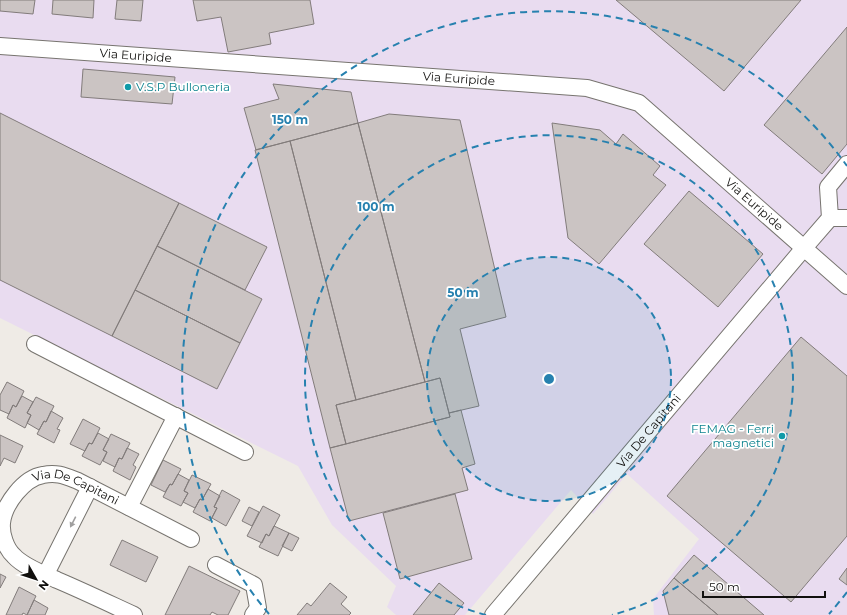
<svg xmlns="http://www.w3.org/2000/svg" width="847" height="615" viewBox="0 0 847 615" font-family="Montserrat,sans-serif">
<rect width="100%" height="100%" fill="#efebe6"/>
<path fill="#e9dcf0" d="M0,0h847v615h-193l-1,-16 46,-60 -72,-65 -34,40 -22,-24 -106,125h-69l-9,-8 9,-21 -64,-61 -34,-59 -298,-148z"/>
<path fill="#cbc4c3" stroke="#827c7b" d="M0,0h35l-2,14 -33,-3z
M53,0h41l-1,18 -41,-4z
M117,0h26l-2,21 -26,-2z
M193,0h117l4,24 -45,9 2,11 -43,8 -7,-35 -24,4z
M616,0h185l-77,91z
M847,27v117l-25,30 -58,-49z
M83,69l92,8 -3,27 -91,-7z
M273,84l78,8 7,31 -102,27 -12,-42 35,-9z
M0,113l179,90 -67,133 -112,-56z
M389,114l71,6 46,197 -46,12 19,77 -30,7 -9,-35 -15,4 -67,-259z
M358,123l67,259 -69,18 -66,-259z
M552,123l48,7 16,14 7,-10 37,32 -7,9 13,10 -67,79 -31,-26z
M290,141l66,259 -20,5 10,39 -16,4 -75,-298z
M689,191l74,63 -45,53 -74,-63z
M179,203l88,44 -22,43 -88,-44z
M157,246l105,53 -22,44 -105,-53z
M135,290l105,53 -23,46 -105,-53z
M801,337l46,39v160l-56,66 -124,-106z
M440,378l10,39 -104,27 -10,-39z
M7,382l17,9 -8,16 -3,-2 -4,9 -9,-4v-15z
M22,396l11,6 -6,11 4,2 -6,13 -18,-10 6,-13 3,2z
M36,397l18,9 -8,16 -2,-1 -5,9 -12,-7 4,-8 -4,-2z
M461,410l14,54 -13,4 6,22 -119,31 -19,-73 120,-31 -1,-4z
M51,411l12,7 -6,11 3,1 -6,13 -17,-9 7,-13 2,1z
M83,419l17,9 -8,16 -3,-1 -4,8 -15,-7z
M98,433l11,6 -6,11 4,2 -7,13 -18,-9 7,-13 3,1z
M111,434l19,9 -8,16 -3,-1 -4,9 -12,-6 4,-9 -4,-2z
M0,435l23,11 -8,17 -11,-5 -4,8z
M127,448l12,6 -6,11 3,2 -6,13 -17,-9 6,-13 3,1z
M163,460l18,9 -9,16 -2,-1 -5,8 -14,-7z
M178,474l11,6 -5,11 4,2 -7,13 -18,-9 7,-13 2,1z
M192,475l19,9 -9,16 -2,-1 -5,9 -12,-6 5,-9 -4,-2z
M208,489l12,7 -6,11 3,1 -7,13 -17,-9 7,-13 2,1z
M222,490l18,10 -14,26 -14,-8 5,-10 -3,-1z
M455,494l17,65 -72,20 -17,-66z
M263,506l17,9 -11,21 -3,-2 -4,9 -15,-7z
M249,507l10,5 -7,14 -10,-5z
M274,526l15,7 -11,23 -19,-9 7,-13 3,2z
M289,533l10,5 -7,13 -10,-5z
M122,540l36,17 -12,25 -36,-17z
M694,555l70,60h-46l-44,-37z
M189,566l51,25 -12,24h-10l-6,-3 -2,3h-45z
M847,568v17l-8,-6z
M0,574l6,3 -6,11z
M674,578l44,37h-49l-6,-24z
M330,583l17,14 -6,7 10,9 -2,2h-52l10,-12 4,3z
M439,583l25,20 -10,12h-41z
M19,587l17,9 -2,4 -7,15 -4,-2 -1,2h-16z
M34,600l14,8 -3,7h-18z"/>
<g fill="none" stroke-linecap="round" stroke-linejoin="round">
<defs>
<g id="minor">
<path id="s1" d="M0,46l587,42 52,15 208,183"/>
<path d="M830,218h17"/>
<path d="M35,344l210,108"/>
<path d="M129,507l47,-91"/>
<path d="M216,565l38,20 4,23 -5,7"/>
<path d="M46,574l44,-87"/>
<path id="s2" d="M134,615c-26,-12 -51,-24 -77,-35 -13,-6 -33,-13 -43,-24 -8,-7 -13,-22 -12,-33 2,-19 22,-45 41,-48 14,-3 22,1 35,6l113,58"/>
<path id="s3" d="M493,615l311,-367 26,-30 -2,-31 19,-23"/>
</g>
</defs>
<use href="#minor" stroke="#77746f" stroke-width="18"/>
<use href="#minor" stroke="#fff" stroke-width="16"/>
</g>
<defs><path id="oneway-solid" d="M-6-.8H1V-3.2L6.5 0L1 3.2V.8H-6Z"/></defs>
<use fill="#a09f9f" href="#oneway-solid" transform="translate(73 522) rotate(117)"/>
<circle cx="549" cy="379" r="122" fill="#2781af" fill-opacity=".12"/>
<g fill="none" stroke="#2781af" stroke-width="2" stroke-dasharray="7 5">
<circle cx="549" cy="379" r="122"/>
<path d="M486 615A244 244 0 1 1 612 615"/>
<path d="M847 592A366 366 0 0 1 829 614M269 614A366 366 0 1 1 847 166"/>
</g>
<g fill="#0f9aa8" stroke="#fff" stroke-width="1.5">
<circle cx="128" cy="87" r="4"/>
<circle cx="782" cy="436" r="4"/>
</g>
<g text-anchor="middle" stroke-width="3.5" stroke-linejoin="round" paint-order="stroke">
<g font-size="12" fill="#11100e" stroke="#fff">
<text dy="4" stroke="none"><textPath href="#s1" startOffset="136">Via Euripide</textPath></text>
<text dy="4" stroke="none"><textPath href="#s1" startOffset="460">Via Euripide</textPath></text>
<text dy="4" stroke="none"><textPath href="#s1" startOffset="796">Via Euripide</textPath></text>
<text dy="4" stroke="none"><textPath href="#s3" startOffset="241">Via De Capitani</textPath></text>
<text dy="4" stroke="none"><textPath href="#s2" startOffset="272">Via De Capitani</textPath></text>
</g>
<g font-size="12" fill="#0d838f" stroke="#fff" text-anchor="start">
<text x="136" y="91">V.S.P Bulloneria</text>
<text x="774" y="433" text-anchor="end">FEMAG - Ferri<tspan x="774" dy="14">magnetici</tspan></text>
</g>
</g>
<circle cx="549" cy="379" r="6" fill="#2781af" stroke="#fff" stroke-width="2"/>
<g font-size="12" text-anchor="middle" font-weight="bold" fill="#2781af" stroke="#fff" stroke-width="3.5" stroke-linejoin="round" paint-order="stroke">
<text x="290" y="124">150 m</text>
<text x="376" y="211">100 m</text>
<text x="463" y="297">50 m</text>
</g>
<g transform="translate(36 579) rotate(129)" stroke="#ffffff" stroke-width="3" paint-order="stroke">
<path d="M0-3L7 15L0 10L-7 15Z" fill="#11100e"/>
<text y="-6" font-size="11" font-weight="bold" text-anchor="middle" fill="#11100e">N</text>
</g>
<path d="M703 591v6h122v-6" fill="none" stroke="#11100e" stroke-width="2"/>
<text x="709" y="591" font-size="12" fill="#11100e" stroke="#ffffff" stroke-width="3" paint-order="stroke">50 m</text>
</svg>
